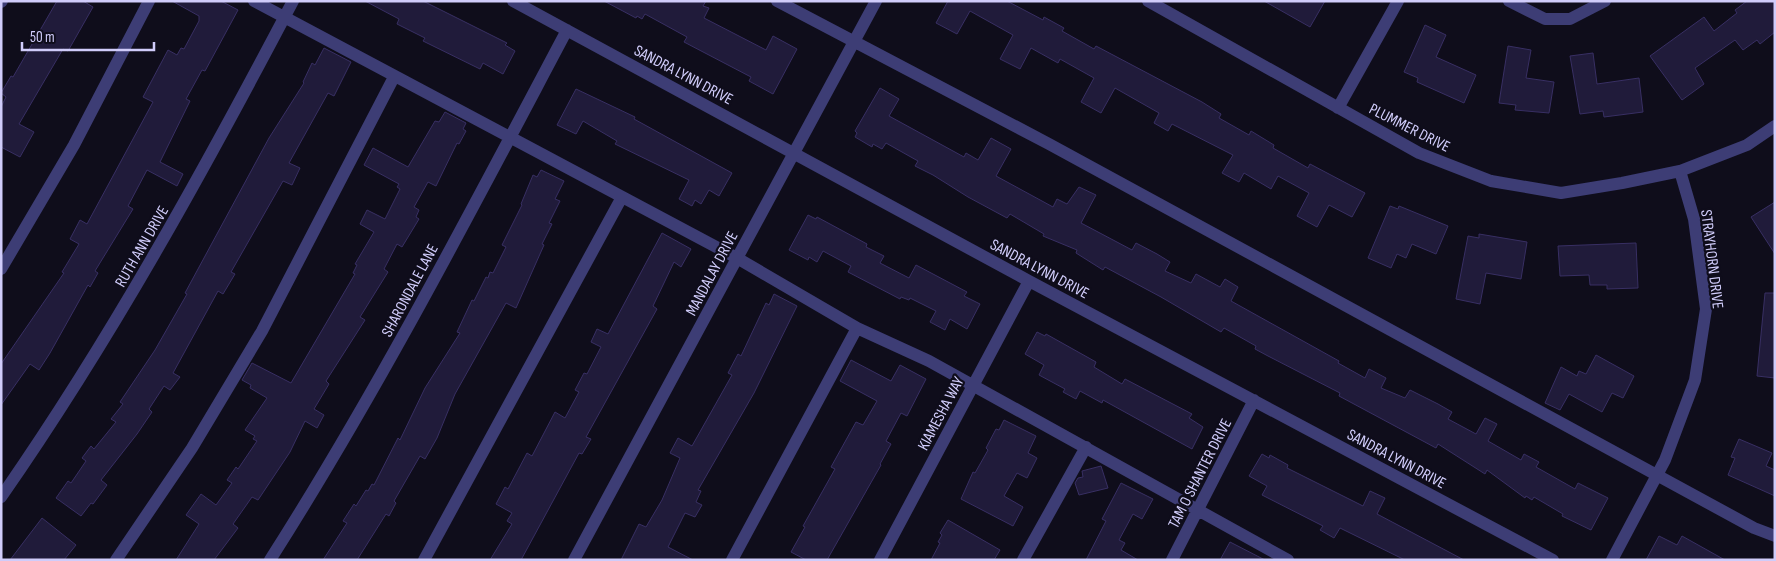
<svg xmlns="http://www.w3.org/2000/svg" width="1776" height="561" viewBox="0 0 1776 561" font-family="'Sofia Sans Condensed',sans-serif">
<rect width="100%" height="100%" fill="#0f0d1b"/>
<path fill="#201b3a" stroke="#382f63" d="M57,1h26l10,6 -25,44 -5,-2 -44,75 15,8 -14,25 -19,-10v-40l5,-10 -5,-4 10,-17 2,1z
M172,1h49l17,9 -33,61 -3,-1 -16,29 4,2 -30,61 23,12 -6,12 -30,-16 -19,36 5,3 -38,62 3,2 -8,14 -2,-2 -38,68 -11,17 -9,-6 -29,41v-41l63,-91 -2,-1 17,-28 -9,-5 10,-19 7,4 66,-122 -10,-5 25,-47 9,5 4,-7 3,1 15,-28v-5z
M365,1h58l84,42 -2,2 10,6 -12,23 -20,-11 -3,6 -57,-28 2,-3 -28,-14 2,-5z
M604,1h102l-3,5 6,2 -5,10 62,32 7,-14 24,13 -24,45 -24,-13 2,-4 -67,-35 3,-5 -42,-23 -3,5 -5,-3 -1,2z
M948,1h59l36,19 1,-3 20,11 -2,3 32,18 2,-3 106,56 19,12 -2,4 30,17 2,-4 23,14 -1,3 35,20 2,-4 55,29 -13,24 -23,-12 -12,22 -20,-11 12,-23 -31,-17 -7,13 -27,-16 -5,9 -17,-9 11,-18 -61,-31 -4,7 -14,-8 5,-10 -44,-25 -14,25 -20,-11 13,-24 -34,-19 -2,4 -27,-15 -11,21 -20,-10 13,-24 -43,-24 -13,23 -21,-11z
M1264,1h61l-15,26z
M1747,1h28v31l-15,12 -3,-4 -14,10 -8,-10 -40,28 9,16 -22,16 -32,-44 54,-39 10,14 23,-18 -2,-3z
M1425,25l21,10 -10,22 40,18 -12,28 -47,-21 1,-4 -14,-6z
M1508,46l23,4 -5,28 28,4 -5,31 -34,-3 1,-5 -17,-2z
M324,48l27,14 -17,34 -6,-3 -39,70 11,5 -8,17 -9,-4 -52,91 4,2 -12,20 -5,-3 -45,82 7,4 -10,13 -6,-4 -15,23 3,3 -15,22 -36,46 6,5 -14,19 -2,-1 -10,13 -25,-18 12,-17 3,2 15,-22 -4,-3 9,-12 3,3 22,-27 -5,-3 12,-15 -3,-2 35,-52 32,-56 -2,-1 84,-155 35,-55 -1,-1 9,-19 3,2z
M1593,53l4,31 42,-6 4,34 -39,5 -1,-6 -23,3 -10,-58z
M880,88l19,11 -10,17 75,41 2,-4 12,7 13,-22 20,11 -15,27 57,31 4,-8 10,5 12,-17 17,8 -15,28 51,27 4,-7 21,11 13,8 -5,9 26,12 5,-9 24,13 5,-8 13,8 -7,14 108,60 -1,2 27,15 4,-9 17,9 -5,10 24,10 5,-8 28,14 14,8 -4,7 28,15 9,-16 12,6 -9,17 33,19 3,-6 15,8 -3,5 39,22 3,-6 30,15 -17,32 -29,-14 1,-2 -29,-17 -2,3 -6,-4 -1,2 -38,-28 -2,4 -47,-30 -2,4 -97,-52 1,-3 -72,-37 -13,-7 1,-3 -32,-18 -3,4 -60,-35 -56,-30 -2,3 -27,-17 1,-3 -34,-14 1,-2 -34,-20 -3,4 -39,-21 -35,-22 -18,-9 3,-5 -32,-18 -4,6 -9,-5 -1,3 -17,-10 2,-4 -2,-2z
M576,89l59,28 -1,2 98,54 -13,23 -10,-6 -8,14 -6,-4 -3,6 -13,-7 10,-19 -74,-36 2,-3 -34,-20 -7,13 -19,-9z
M445,112l21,11 -3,6 3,2 -7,13 -2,-1 -21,43 -8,-4 -14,25 5,3 -3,7 3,2 -17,28 -5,-3 -13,25 4,3 -28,45 5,3 -39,61 3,3 -15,25 10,6 -7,13 -12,-7 -15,31 -32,48 -6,-3 -19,27 5,4 -24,32h-38l23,-36 -13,-9 15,-21 15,11 16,-22 -5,-3 9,-13 2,2 19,-28 -4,-2 2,-3 -10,-6 22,-32 -17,-10 1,-3 -9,-5 10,-17 39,20 64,-109 -2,-1 4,-8 -2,-1 19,-32 -14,-8 7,-14 18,9 15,-30 -3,-2 2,-3 -35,-19 9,-17 35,19 27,-46 4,1z
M541,170l23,11 -9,18 5,2 -11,22 3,1 -10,20 2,1 -28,63 -10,-5 -51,91 -18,44 -12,21 -5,-3 -26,45 2,2 -7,13 -3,-2 -29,46h-34l24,-37 -4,-2 11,-17 2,2 10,-16 2,1 4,-7 2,1 24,-47 2,2 25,-52 35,-55 -3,-1 15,-32 2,1 12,-24 2,1 2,-6 3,1 13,-26 -4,-2 20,-40 -1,-1 12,-29 4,2z
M1775,202v52l-24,-37z
M1390,206l8,3 1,-3 49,20 -12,28 -24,-10 -6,14 -9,-4 -6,14 -23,-10z
M808,215l8,4 1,-2 50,27 -1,3 18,9 -4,7 29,15 7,-13 51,27 -3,4 16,8 -13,25 -17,-10 -5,11 -15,-8 6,-11 -26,-13 -1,2 -8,-3 -1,2 -52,-27 3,-6 -28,-15 -6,11 -8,-5 -1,3 -19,-10z
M662,233l29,16 -10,18 -7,-5 -21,44 4,3 -71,128 5,2 -9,15 -3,-1 -58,107h-31l22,-36 -5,-3 5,-8 -16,-9 9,-17 3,2 19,-36 5,3 23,-44 10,6 14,-26 -4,-2 9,-17 3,1 14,-27 -10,-5 6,-13 11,5z
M1479,234l48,8 -6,37 -35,-6 -6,31 -24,-5 12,-63 11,2z
M1636,243l2,45 -31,1v-4h-17l-1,-10 -29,1 -2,-30z
M1765,293h10v85l-18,-2z
M774,294l23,12 -43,87 -56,97 3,1 -5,11 6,3 -7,12 -10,-4 -17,34 25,13h-72l18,-36 7,3 16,-27 18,-42 -10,-5 8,-15 14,8 40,-71 -4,-2 10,-19 3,2 25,-53 3,2z
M1037,332l8,4 1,-2 50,28 -2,5 28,17 3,-5 67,35 -3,4 14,9 -11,22 -89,-49 -1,3 -22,-12 -4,8 -13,-7 2,-3 -26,-14 5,-10 -19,-11z
M1596,355l38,21 -11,22 -11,-5 -10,19 -33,-18 -9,16 -15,-7 16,-36 16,9 2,-5 7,3z
M851,360l40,21 9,-16 26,14 -19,37 -6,-3 -15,28 5,3 -11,20 1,1 -54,95h-21l-15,-8 14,-25 -2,-1 32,-57 -4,-2 25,-45 7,3 14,-24 -37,-20z
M1004,420l32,16 -8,17 9,5 -10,20 -10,-5 -13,23 19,11 -10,19 -52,-27 12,-27 2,1 13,-23 -2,-2 10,-19 3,1z
M1739,439l33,14 -6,13 9,4v26l-47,-21 7,-17 -4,-1z
M1262,454l7,4 1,-3 18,10 -1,3 76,38 7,-15 15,7 -8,16 87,46h-59l-65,-32 -6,10 -14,-8 3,-4 -61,-31 5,-9 -18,-10z
M1101,466l7,22 -29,7 -4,-12 3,-5 5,-1 -1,-6z
M1121,483l32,16 -11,20 -9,-5 -14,26 6,3 -4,7 17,10h-52l20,-39 -4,-2z
M42,518l34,27 -12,15h-54z
M948,520l52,30 -6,10h-63l9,-17 -2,-1 4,-7 -2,-2z
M1659,536l18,9 5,-9 43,24h-79z
M1230,542l35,18h-45z"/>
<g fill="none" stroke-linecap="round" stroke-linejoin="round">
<path stroke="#3d3d75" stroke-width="12" d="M254,1l483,257 120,70 72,33 359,199
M513,1l516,280 524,279
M777,1l272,143 705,384 21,8
M1148,1l271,152 72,28 70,12 61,-10 58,-12 67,-26 28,-19
M1509,1l36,18h25l35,-18
M1,2l1,-1
M1338,108l60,-107
M1,269l73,-124 75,-144
M1,497c110,-158 202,-325 292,-496
M116,560l76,-112 70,-117 132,-254
M270,560c109,-171 202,-351 297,-530
M424,560l198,-363
M574,560l302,-559
M732,560l125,-232
M880,560l149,-279
M1023,560l63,-113
M1172,560l82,-160
M1612,560l53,-100 30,-80 11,-71 -12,-90 -14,-48"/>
</g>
<g text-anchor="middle" stroke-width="4.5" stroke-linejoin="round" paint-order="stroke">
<g font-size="16" fill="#d0ccfa" stroke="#0f0d1b">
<text transform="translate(684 74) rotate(28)" y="6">SANDRA LYNN DRIVE</text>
<text transform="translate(1410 127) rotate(27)" y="6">PLUMMER DRIVE</text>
<text transform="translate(141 246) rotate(-60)" y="6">RUTH ANN DRIVE</text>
<text transform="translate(1713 259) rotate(83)" y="6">STRAYHORN DRIVE</text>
<text transform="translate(1040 268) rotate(28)" y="6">SANDRA LYNN DRIVE</text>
<text transform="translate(711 273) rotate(-62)" y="6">MANDALAY DRIVE</text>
<text transform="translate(409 290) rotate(-62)" y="6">SHARONDALE LANE</text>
<text transform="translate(940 413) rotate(-62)" y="6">KIAMESHA WAY</text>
<text transform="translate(1397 458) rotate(28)" y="6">SANDRA LYNN DRIVE</text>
<text transform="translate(1199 473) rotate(-63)" y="6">TAM O SHANTER DRIVE</text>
</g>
</g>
<rect width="1776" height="561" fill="none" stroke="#d0ccfa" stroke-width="5"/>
<path d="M22 42v8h132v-8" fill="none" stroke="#d0ccfa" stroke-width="2.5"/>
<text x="30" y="42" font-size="15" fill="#d0ccfa" stroke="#0f0d1b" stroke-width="4" paint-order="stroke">50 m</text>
</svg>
